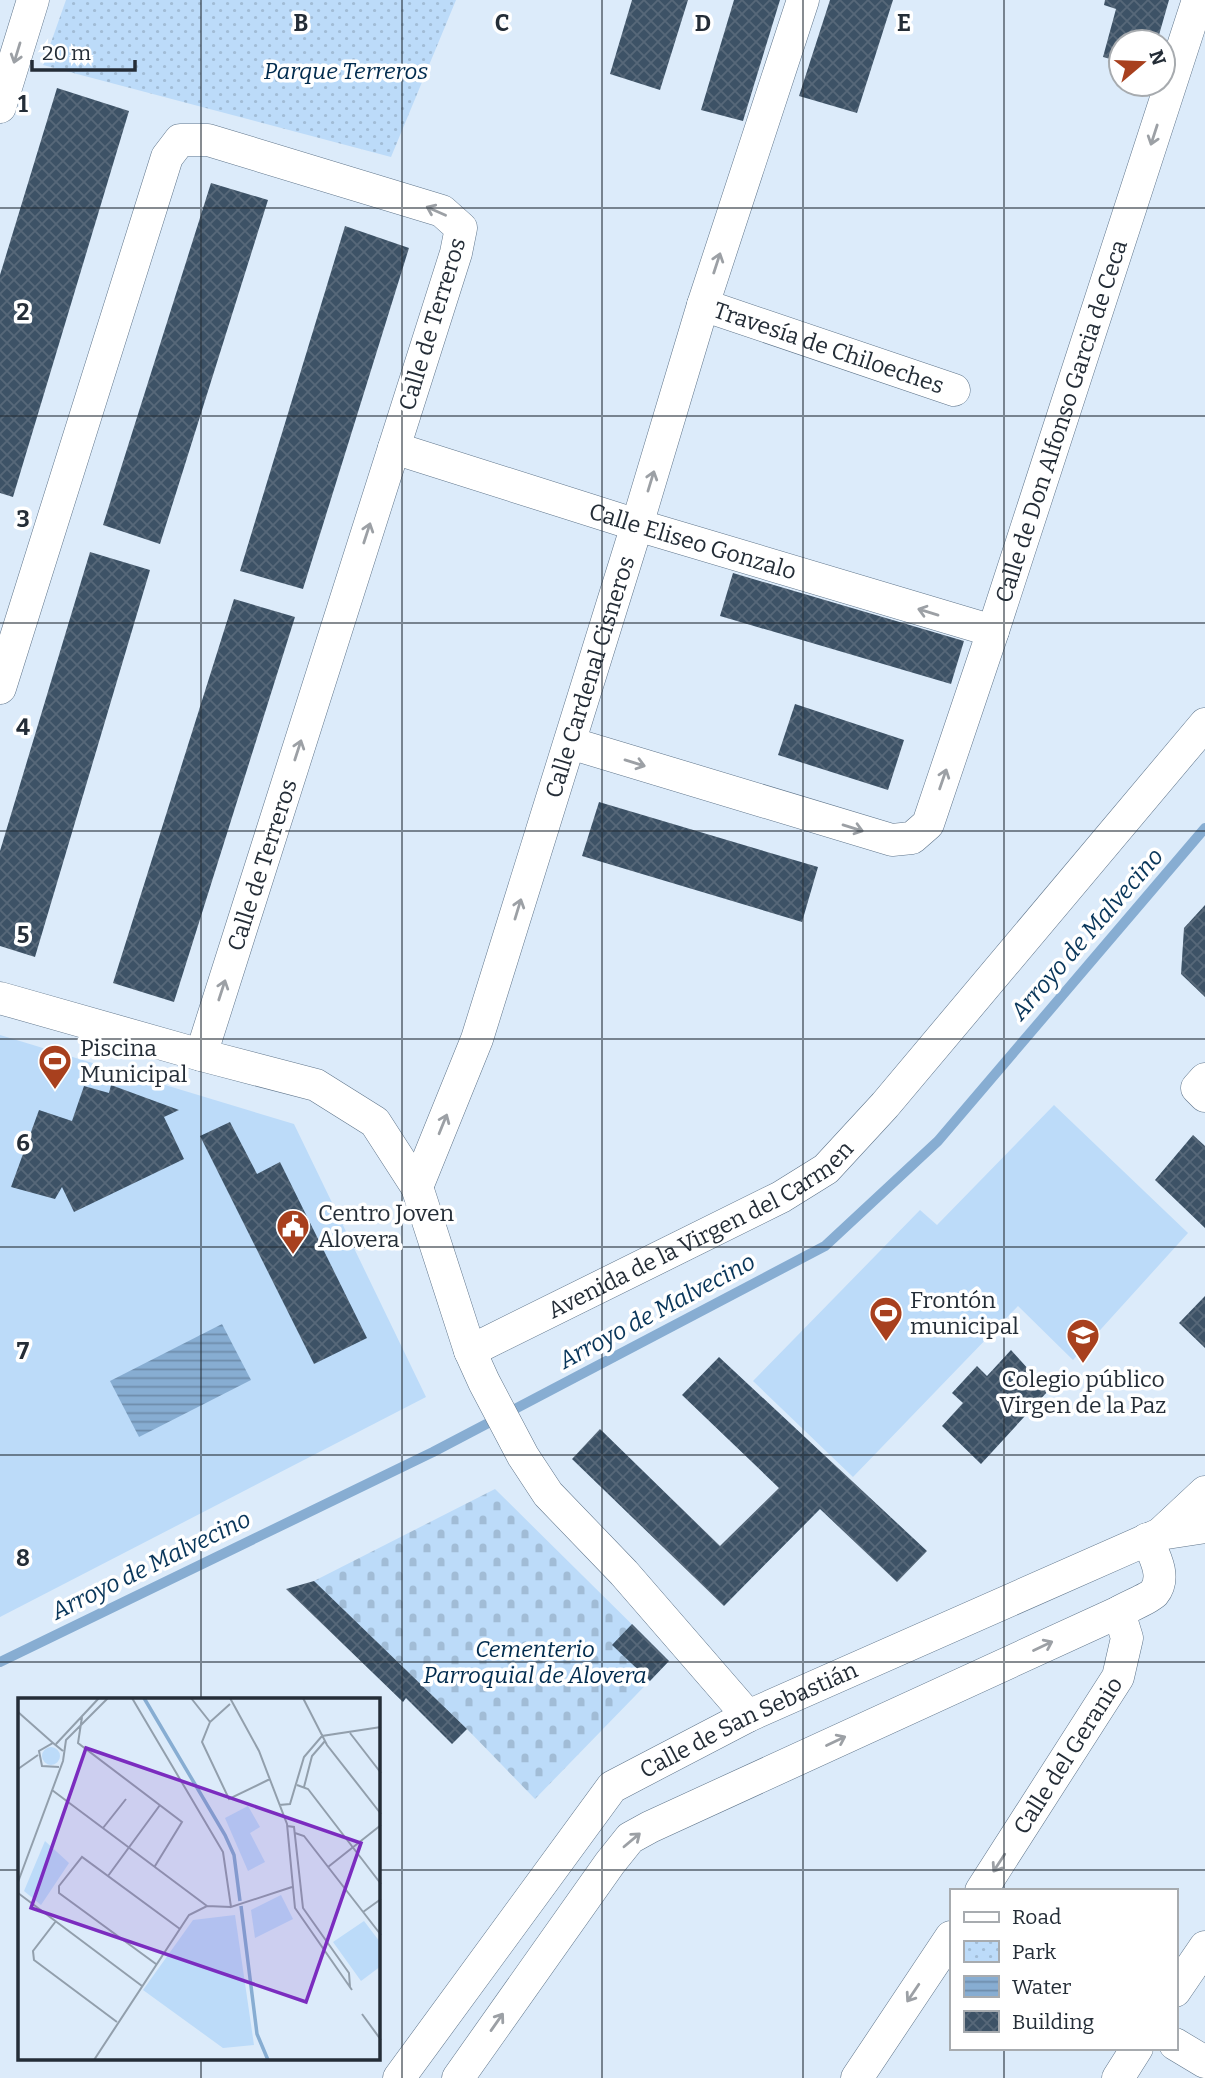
<svg xmlns="http://www.w3.org/2000/svg" width="1205" height="2078" viewBox="0 0 1205 2078" font-family="Bitter,serif">
<defs>
<pattern id="cemetery-stones" width="16" height="16" patternUnits="userSpaceOnUse" patternTransform="scale(1.75)"><rect width="16" height="16" fill="#bcdbf9"/><path d="M2 7V4a2 2 0 0 1 4 0v3zM10 15v-3a2 2 0 0 1 4 0v3z" fill="#a1bcd6"/></pattern>
<pattern id="park-dots" width="8" height="8" patternUnits="userSpaceOnUse" patternTransform="scale(1.75)"><rect width="8" height="8" fill="#bcdbf9"/><path d="M2 2h.1M6 6h.1" fill="none" stroke="#a1bcd6" stroke-width="1.8" stroke-linecap="round"/></pattern>
<pattern id="water-rules" width="6" height="5" patternUnits="userSpaceOnUse" patternTransform="scale(1.75)"><rect width="6" height="5" fill="#87add2"/><path d="M0 2.5h6" fill="none" stroke="#6e8dab"/></pattern>
<pattern id="building-cross-hatch" width="8" height="8" patternUnits="userSpaceOnUse" patternTransform="scale(1.75)"><rect width="8" height="8" fill="#3d5266"/><path d="M0 0l8 8M0 8l8-8" fill="none" stroke="#576879"/></pattern>
</defs>
<rect width="100%" height="100%" fill="#dcebfa"/>
<path fill="#bcdbf9" d="M0,1035l294,89 132,273 -426,220z
M1054,1105l134,128 -115,127 -55,-54 -165,171 -100,-96 167,-171 17,15z"/>
<path fill="url(#cemetery-stones)" d="M495,1489l174,172 -134,138 -68,-70 -153,-148z"/>
<path fill="url(#park-dots)" d="M66,0h390l-65,157 -348,-92z"/>
<path fill="url(#water-rules)" d="M222,1324l29,56 -112,57 -29,-56z"/>
<g fill="none" stroke-linecap="round" stroke-linejoin="round">
<path stroke="#87add2" stroke-width="10" d="M0,1662l433,-210 392,-206 113,-105 267,-313"/>
</g>
<path fill="url(#building-cross-hatch)" d="M632,0h56l-28,90 -50,-16z
M734,0h46l-37,121 -42,-11z
M830,0h63l-36,113 -58,-17z
M1105,0h64l-12,42h-36v20l-18,-5 13,-48 -12,-4z
M57,88l72,23 -116,386 -13,-4v-218z
M211,183l57,17 -108,344 -57,-19z
M345,226l64,22 -106,341 -63,-18z
M90,552l60,18 -115,387 -35,-11v-95z
M733,573l231,68 -13,43 -231,-68z
M234,599l61,18 -121,385 -61,-19z
M795,704l109,36 -16,50 -110,-35z
M599,802l219,65 -16,55 -220,-66z
M1205,905v92l-24,-23 3,-46z
M111,1085l68,25 -15,7 20,42 -110,53 -12,-25 -7,12 -44,-12 28,-77 33,11 12,-35 25,7z
M230,1122l27,52 23,-12 87,176 -53,26 -114,-228z
M1193,1135l12,11v82l-50,-48z
M1205,1296v52l-26,-25z
M1011,1350l37,41 -67,73 -39,-38 21,-23 -11,-10 25,-27 10,10z
M719,1357l208,194 -30,31 -77,-73 -96,97 -152,-147 28,-30 120,117 59,-58 -97,-93z
M314,1581l153,148 -15,15 -46,-46 -3,4 -117,-113z
M632,1624l37,37 -19,20 -38,-36z"/>
<g fill="none" stroke-linecap="round" stroke-linejoin="round">
<defs>
<g id="street">
<path d="M0,107l33,-107"/>
<path id="s1" d="M703,305l251,85"/>
<path id="s2" d="M394,448l243,77 356,106"/>
<path d="M0,688l167,-531 13,-17h28l234,71 19,17 -5,25 -255,802"/>
<path id="s3" d="M570,743l322,97 20,-2 16,-14 65,-193 205,-631"/>
<path d="M0,998l201,57 115,30 59,37 42,65 53,164"/>
<path d="M1205,1079l-8,9 8,8"/>
<path id="s4" d="M417,1187l60,-148 160,-514 66,-220 100,-305"/>
<path d="M1160,1534l45,-7"/>
<path id="s5" d="M748,1716l-124,-143 -76,-79 -25,-38 -39,-74 -14,-31 311,-154 45,-28 59,-64 320,-381"/>
<path id="s6" d="M981,1891l137,-214 9,-39 -8,-26"/>
<path d="M1175,1991l30,-44"/>
<path d="M1175,2044l30,18"/>
<path id="s7" d="M399,2078l213,-291 136,-71 412,-182 45,-42"/>
<path d="M458,2078l152,-215 20,-25 20,-11 469,-215c8,-5 29,-13 35,-19 13,-16 0,-38 -7,-54"/>
<path d="M857,2078l94,-141"/>
<path d="M1118,2078l19,-30"/>
</g>
</defs>
<use href="#street" stroke="#5e748a" stroke-width="33"/>
<use href="#street" stroke="#fff" stroke-width="32"/>
</g>
<defs><path id="oneway-shaft" d="M-6 0H5M1.5-3L5.5 0L1.5 3" fill="none" stroke-width="1.6" stroke-linecap="round" stroke-linejoin="round" transform="scale(1.75)"/></defs>
<g stroke="#9ca0a5">
<use href="#oneway-shaft" transform="translate(17 53) rotate(107)"/>
<use href="#oneway-shaft" transform="translate(1154 135) rotate(108)"/>
<use href="#oneway-shaft" transform="translate(436 211) rotate(-156)"/>
<use href="#oneway-shaft" transform="translate(717 263) rotate(-72)"/>
<use href="#oneway-shaft" transform="translate(651 481) rotate(-73)"/>
<use href="#oneway-shaft" transform="translate(367 533) rotate(-72)"/>
<use href="#oneway-shaft" transform="translate(928 612) rotate(-163)"/>
<use href="#oneway-shaft" transform="translate(298 750) rotate(-72)"/>
<use href="#oneway-shaft" transform="translate(635 763) rotate(17)"/>
<use href="#oneway-shaft" transform="translate(943 779) rotate(-71)"/>
<use href="#oneway-shaft" transform="translate(853 828) rotate(17)"/>
<use href="#oneway-shaft" transform="translate(518 909) rotate(-73)"/>
<use href="#oneway-shaft" transform="translate(222 990) rotate(-72)"/>
<use href="#oneway-shaft" transform="translate(443 1124) rotate(-68)"/>
<use href="#oneway-shaft" transform="translate(1043 1646) rotate(-25)"/>
<use href="#oneway-shaft" transform="translate(836 1741) rotate(-25)"/>
<use href="#oneway-shaft" transform="translate(632 1840) rotate(-40)"/>
<use href="#oneway-shaft" transform="translate(999 1863) rotate(123)"/>
<use href="#oneway-shaft" transform="translate(913 1993) rotate(124)"/>
<use href="#oneway-shaft" transform="translate(497 2022) rotate(-55)"/>
</g>
<path fill="none" stroke="#242d37" stroke-width="2" stroke-opacity="0.55" d="M201,0v1700M402,0v2078M602,0v2078M803,0v2078M1004,0v1891M0,208h1205M0,416h1205M0,623h1205M0,831h1205M0,1039h1205M0,1247h1205M0,1455h1205M0,1662h1205M0,1870h19M378,1870h827M1004,2048v30M201,2059v19"/>
<defs>
<symbol id="stadium-pin" viewBox="-11 -11 22 30"><path d="M0 17L-7.5 6A9.5 9.5 0 1 1 7.5 6Z" fill="#a8401e" stroke="#fff"/><path d="M0-5a6.5 5 0 1 0 0 10a6.5 5 0 1 0 0-10ZM-3.5-1.8h7v3.6h-7Z" fill="#fff"/></symbol>
<symbol id="civic-pin" viewBox="-11 -11 22 30"><path d="M0 17L-7.5 6A9.5 9.5 0 1 1 7.5 6Z" fill="#a8401e" stroke="#fff"/><path d="M-.6-6.5H3V-4.5H.6V-3L4-1V1h2V6H-6V1h2V-1L-.6-3ZM-1.2 2.5V6h2.4V2.5Z" fill="#fff"/></symbol>
<symbol id="school-pin" viewBox="-11 -11 22 30"><path d="M0 17L-7.5 6A9.5 9.5 0 1 1 7.5 6Z" fill="#a8401e" stroke="#fff"/><path d="M0-5L7-2L0 1L-7-2ZM-4 1L0 2.5L4 1V4Q0 6-4 4Z" fill="#fff"/></symbol>
</defs>
<g fill-rule="evenodd">
<use href="#stadium-pin" x="36" y="1042" width="38" height="52"/>
<use href="#civic-pin" x="274" y="1207" width="38" height="52"/>
<use href="#stadium-pin" x="867" y="1294" width="38" height="52"/>
<use href="#school-pin" x="1064" y="1316" width="38" height="52"/>
</g>
<g text-anchor="middle" stroke-width="7" stroke-linejoin="round" paint-order="stroke">
<g font-size="23" font-style="italic" fill="#002b4e" stroke="#fff">
<text x="346" y="79">Parque Terreros</text>
<text x="535" y="1657">Cementerio<tspan x="535" dy="26">Parroquial de Alovera</tspan></text>
</g>
<g font-size="23" fill="#242d37" stroke="#fff">
<text transform="translate(432 324) rotate(-73)" y="8">Calle de Terreros</text>
<text dy="8" stroke="none"><textPath href="#s1" startOffset="133">Travesía de Chiloeches</textPath></text>
<text dy="8" stroke="none"><textPath href="#s3" startOffset="802">Calle de Don Alfonso Garcia de Ceca</textPath></text>
<text dy="8" stroke="none"><textPath href="#s2" startOffset="313">Calle Eliseo Gonzalo</textPath></text>
<text dy="8" stroke="none"><textPath href="#s4" startOffset="539">Calle Cardenal Cisneros</textPath></text>
<text transform="translate(262 865) rotate(-72)" y="8">Calle de Terreros</text>
<text dy="8" stroke="none"><textPath href="#s5" startOffset="723">Avenida de la Virgen del Carmen</textPath></text>
<text dy="8" stroke="none"><textPath href="#s7" startOffset="513">Calle de San Sebastián</textPath></text>
<text dy="8" stroke="none"><textPath href="#s6" startOffset="161">Calle del Geranio</textPath></text>
</g>
<g font-size="23" fill="#242d37" stroke="#fff" text-anchor="start">
<text x="80" y="1056">Piscina<tspan x="80" dy="26">Municipal</tspan></text>
<text x="318" y="1221">Centro Joven<tspan x="318" dy="26">Alovera</tspan></text>
<text x="910" y="1308">Frontón<tspan x="910" dy="26">municipal</tspan></text>
<text x="1083" y="1387" text-anchor="middle">Colegio público<tspan x="1083" dy="26">Virgen de la Paz</tspan></text>
</g>
<g font-size="24" font-style="italic" fill="#09365a" stroke="#fff">
<text transform="translate(1087 934) rotate(-49)" y="8">Arroyo de Malvecino</text>
<text transform="translate(657 1311) rotate(-28)" y="8">Arroyo de Malvecino</text>
<text transform="translate(151 1565) rotate(-26)" y="8">Arroyo de Malvecino</text>
</g>
</g>
<g transform="translate(18 1698)">
<rect width="362" height="362" fill="#dcebfa"/>
<path d="M24 58a9 9 0 1 1 18 0a9 9 0 1 1-18 0ZM230,108l12,21 -10,6 15,29 -17,9 -23,-53zM217,217l19,130 -31,3 -80,-58 50,-70z" fill="#bcdbf9"/>
<path d="M263,197l12,24 -38,19 -4,-28z" fill="#bcdbf9"/>
<path d="M27,143l24,22 -28,42 -17,-14zM346,223l16,21 1,24 -20,15 -28,-39z" fill="#bcdbf9"/>
<path fill="none" stroke="#87add2" stroke-width="3.5" d="M126,0l81,137 9,20 6,46M223,208l16,128 11,26"/>
<path fill="none" stroke="#929fac" stroke-width="2" d="M114,0l91,154 8,55 61,-20M173,0l19,24M212,0l29,53 28,73 8,84 57,82M285,0l24,47 54,69M212,6l-20,18 -8,20 27,57 41,-20M0,14l35,31M64,19l-4,26 104,79 -27,44M332,35l31,40M38,46l43,-46M41,69l-17,-1 -3,-15 14,-8 10,8M0,71l20,-14M279,87l11,4 73,95M286,89l8,-31 13,-15M34,92l155,116M261,107l11,-1 14,-47 18,-21 59,-9M269,128l7,1 9,81 46,65 1,14M85,130l23,-29M277,135l9,3 77,99M310,169l53,-42M90,178l52,-71M0,184l45,-121 3,-21 42,-42M0,195l124,93M345,214l18,-13M38,223l-23,30 1,9 83,62M138,266l-97,-71v-7l23,-29 98,72M344,316l19,26M76,362l95,-145 18,-9 24,1"/>
<path fill="#7b2cbf" fill-opacity="0.15" stroke="#7b2cbf" stroke-width="3.5" d="M68,50l275,95 -55,159 -275,-94z"/>
<rect width="362" height="362" fill="none" stroke="#242d37" stroke-width="3.5"/>
</g>
<g font-size="23" text-anchor="middle" font-weight="bold" fill="#242d37" stroke="#fff" stroke-width="7" stroke-linejoin="round" paint-order="stroke">
<text x="301" y="31">B</text>
<text x="502" y="31">C</text>
<text x="703" y="31">D</text>
<text x="904" y="31">E</text>
<text x="23" y="112">1</text>
<text x="23" y="320">2</text>
<text x="23" y="527">3</text>
<text x="23" y="735">4</text>
<text x="23" y="943">5</text>
<text x="23" y="1151">6</text>
<text x="23" y="1359">7</text>
<text x="23" y="1566">8</text>
</g>
<rect x="950" y="1889" width="228" height="161" fill="#ffffff" stroke="#a7abaf" stroke-width="2"/>
<rect x="964" y="1912" width="35" height="10" fill="#ffffff" stroke="#a7abaf" stroke-width="2"/>
<text x="1012" y="1924" font-size="21" fill="#242d37">Road</text>
<rect x="964" y="1941" width="35" height="21" fill="url(#park-dots)" stroke="#a7abaf" stroke-width="2"/>
<text x="1012" y="1959" font-size="21" fill="#242d37">Park</text>
<rect x="964" y="1976" width="35" height="21" fill="url(#water-rules)" stroke="#a7abaf" stroke-width="2"/>
<text x="1012" y="1994" font-size="21" fill="#242d37">Water</text>
<rect x="964" y="2011" width="35" height="21" fill="url(#building-cross-hatch)" stroke="#a7abaf" stroke-width="2"/>
<text x="1012" y="2029" font-size="21" fill="#242d37">Building</text>
<g transform="translate(1142 63) rotate(71)"><circle r="33" fill="#ffffff" stroke="#a7abaf" stroke-width="2"/>
<path d="M0-5L12 26L0 18L-12 26Z" fill="#a8401e"/>
<text y="-10" font-size="19" font-weight="bold" text-anchor="middle" fill="#242d37">N</text>
</g>
<path d="M32 60v10h103v-10" fill="none" stroke="#242d37" stroke-width="3.5"/>
<text x="42" y="60" font-size="21" fill="#242d37" stroke="#ffffff" stroke-width="5" paint-order="stroke">20 m</text>
</svg>
